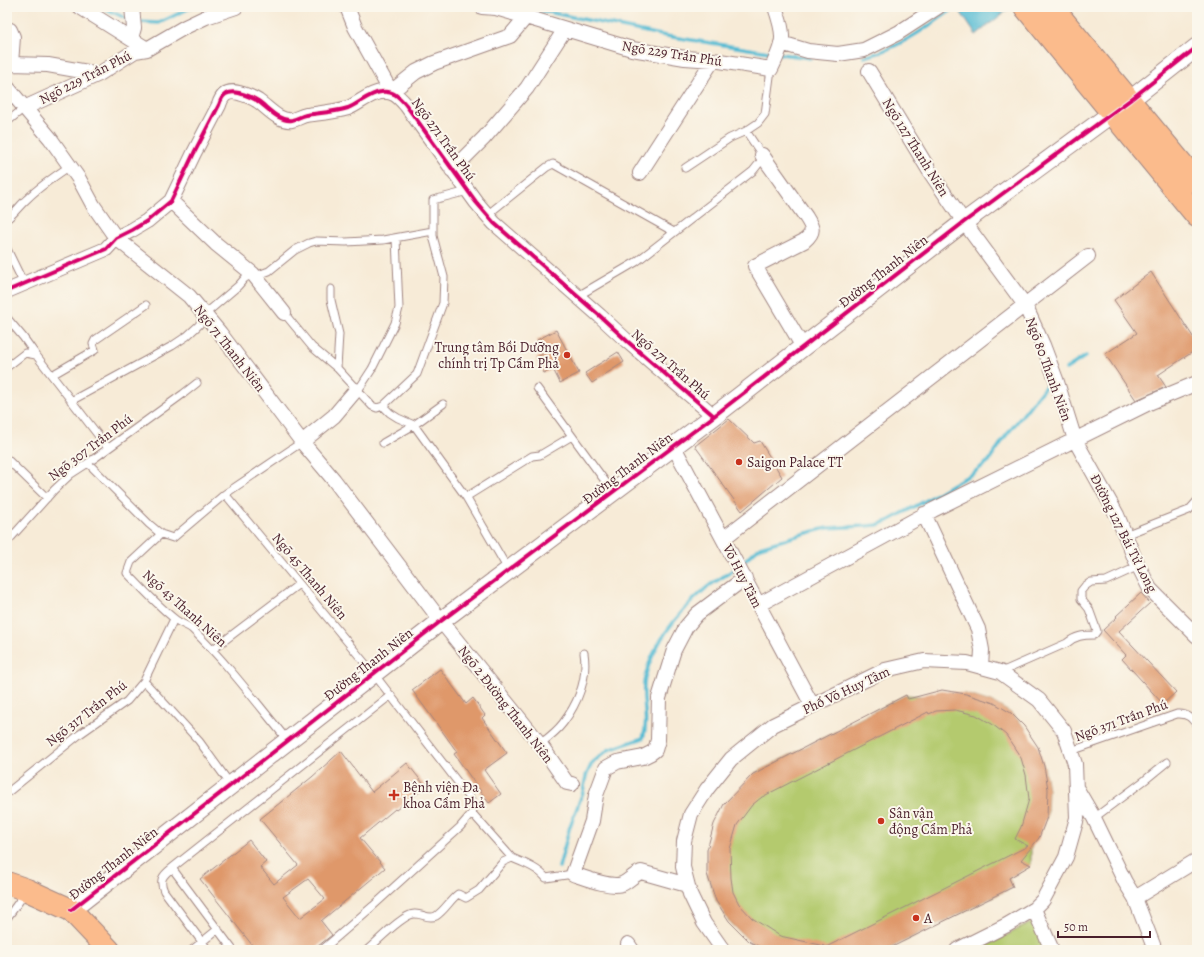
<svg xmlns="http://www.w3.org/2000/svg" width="1204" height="957" viewBox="0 0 1204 957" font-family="Alegreya,serif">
<rect width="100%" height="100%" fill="#fbf7ec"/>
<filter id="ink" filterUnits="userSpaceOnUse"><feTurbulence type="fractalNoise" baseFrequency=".025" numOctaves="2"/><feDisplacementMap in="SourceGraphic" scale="8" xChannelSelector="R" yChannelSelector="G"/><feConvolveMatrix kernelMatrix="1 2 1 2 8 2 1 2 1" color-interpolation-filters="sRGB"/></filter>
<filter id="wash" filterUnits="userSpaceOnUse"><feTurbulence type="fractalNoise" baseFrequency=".012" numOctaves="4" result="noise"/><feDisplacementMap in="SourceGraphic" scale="16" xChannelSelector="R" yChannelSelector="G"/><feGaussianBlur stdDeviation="0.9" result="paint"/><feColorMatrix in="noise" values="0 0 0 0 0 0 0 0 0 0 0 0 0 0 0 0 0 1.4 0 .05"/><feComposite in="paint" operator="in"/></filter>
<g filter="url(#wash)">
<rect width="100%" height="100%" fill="#f7ebd7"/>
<path fill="#b4ca6e" stroke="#7f744c" d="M966,694l28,9 17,10 13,13 20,40 4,23 -1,28 -16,31v17l-22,13 4,9 -127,63h-120l-16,-8 -21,-21 -13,-20 -9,-27 17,-69 31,-32 151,-78 15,1z
M1032,922l14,28h-68z"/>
<path fill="#55bbd3" stroke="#506d7f" d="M957,7h54l-35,28z"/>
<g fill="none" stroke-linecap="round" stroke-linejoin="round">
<path stroke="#55bbd3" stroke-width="3.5" d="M101,7l29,13
M516,7l27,4 123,25 109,17
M137,22l22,1 33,-16
M781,54l29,4
M864,57c33,-7 65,-31 92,-50
M1066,369l20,-13
M745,560l15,-13 43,-13 24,-6 38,-2 12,-1 11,-4 37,-20 28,-17 19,-10 17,-13 16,-24 47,-59
M559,867l11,-41 13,-34 3,-16 6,-13 16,-13 35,-12c7,-20 -3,-41 2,-61 9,-35 34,-65 60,-88 8,-7 19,-12 28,-19"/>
</g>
<g id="blocks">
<path fill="#df986b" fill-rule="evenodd" d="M1151,272l46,71v6l-39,26 8,12 -30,13 -31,-46 32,-21 -23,-33z
M556,330l23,43 -19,10 -7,-14 -9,4 -8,-15 8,-5 -7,-13z
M618,352l6,10 -32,21 -7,-10z
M729,419l25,24 6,-2 22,36 -40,34 -47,-65z
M1141,593l9,10 -31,28 57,61 -13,12 -41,-45 4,-4 -23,-25 14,-13 -1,-1z
M440,669l26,35 7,-6 12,17 -3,3 25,35 -23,17 17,24 -12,9 -35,-49 3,-2 -12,-17 -33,-45z
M942,690l24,4 28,9 17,10 13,13 14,21 6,19 4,23 -1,28 -8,21 -18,22 10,5 -22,13 4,9 -127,63h-120l-16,-8 -21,-21 -13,-20 -9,-27v-24l7,-26 10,-20 29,-30 153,-79 2,4zM955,710l21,5 16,9 14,11 15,23 5,17 3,24 -8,28 -6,12 13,7 -204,102 1,-2 -45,-10 -28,-18 -13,-14 -6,-12 -2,-14 -1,-29 7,-24 15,-20 10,-8 166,-85 1,2 7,-3z
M341,751l31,41 35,-29 19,24 -30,23 -1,-1 -35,29 25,30 -64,53 11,14 -19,15h-57l-56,-71 49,-39 17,22 -6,5 14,17 24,-19 -38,-46 52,-42zM308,879l17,20 -25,19 -17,-21z"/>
</g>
</g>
<g filter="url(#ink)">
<use href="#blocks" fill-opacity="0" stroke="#a08581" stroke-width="1"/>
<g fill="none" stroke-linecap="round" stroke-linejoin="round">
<defs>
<path id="service" d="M7,122l17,-14
M685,168l45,-30 16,-7 12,-8 7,-9 6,-45
M487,215l60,-48 6,-3 121,68
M7,219c8,-6 13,-14 20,-20 13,-13 28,-23 43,-33
M7,249l17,35
M331,289v11l8,34 -2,34 35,38 5,2 6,-2 34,-32 26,-71 1,-26 -11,-41v-36l35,-9
M578,296l58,-34 117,-91 8,-10 1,-6 -16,-24
M284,313l28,34 25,21
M7,318l16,19 13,18
M7,367l18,-14 11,2 72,93
M52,375l43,-25 -2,-6 2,-4 51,-35
M537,388l76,104
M356,390l5,-4 11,-17 23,-46 4,-15 -3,-70
M71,401l101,-55 15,-10 12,-11 5,-10 34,-29 7,-8 8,-4 5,1 11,-4 26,-21 14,-7 7,-2 30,1 37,-2 50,-9
M383,406l7,7 8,5 16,7 52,72 43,74
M383,443l31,-18 29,-21
M7,459l40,39
M88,463l61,61 12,10 12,4 52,-44 77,-52
M225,494l149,180 96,124 4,9 -2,6 -12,14 -87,79 -51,44
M466,497l66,-41 8,-1 32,-19
M161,534l-30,28 -4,11c16,16 31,33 49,47 5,4 11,5 16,9 35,34 65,74 96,112
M1125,535l64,-25 8,-9
M7,542l47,-52 17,-16 17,-11 95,-69 14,-11
M212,650l87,-66
M1001,672l66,-29c8,-7 16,-8 27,-8l3,-4 -8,-22 -8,-10v-8l4,-5 6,-4 15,-1 33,-15
M144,681l55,60 32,44
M540,744c8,-6 17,-13 23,-21 15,-20 25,-45 21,-70
M1071,751l106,-37c10,-1 15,4 20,12
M7,793l73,-59 47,-33 17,-20 30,-62
M472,813l40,45
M1094,818l51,-38 22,-18
M172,868l61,82
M7,918l19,-26
M192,950l26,-21
M208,950l-44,-59c-5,-11 -2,-15 8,-23l219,-173
M367,950c11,-9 35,-35 47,-36 8,-1 14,6 22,2 9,-6 14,-16 22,-22l8,4 13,-8 24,-28 9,-4c12,5 26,10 34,20l27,-4"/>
<path id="minor" d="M80,7l67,42
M347,7l8,20 36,65 25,-20 18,-9 76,-27 16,-19
M482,7l14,1 30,9 106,32 53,9 28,2 58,9c14,-28 14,-33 4,-62
M7,30h3l3,7 -2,27
M131,38l3,-10 -2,-21
M781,43l27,8 30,3 26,-4 34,-17 40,-26
M7,65l4,-1 37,1 51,9
M869,71l63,104 32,47 61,83 18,40 14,37 18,58 42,75 18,44 15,30 47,47
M7,87l43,51 29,41 14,26 23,33 73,58 31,37 82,109 32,38 107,141 99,123 27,39 5,1
M24,108l75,-34 36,-23 12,-2 38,-22 21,-10 30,-10
M762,155l44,62c7,11 9,15 -2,24l-49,25 48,81
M452,170l32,-32 43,-50 38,-59
M640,173l73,-113
M171,201l45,43 37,30 31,39
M7,291l99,-42 10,-11 16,-8 15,-9 24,-20 23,-48 25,-48c3,-10 8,-15 20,-12 7,2 13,4 19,8 10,7 21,21 34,19 5,-1 9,-4 14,-5 14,-2 29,-3 42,-7 10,-4 22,-15 33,-16 12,-2 18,5 25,13l70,97 18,21 106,93 27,25 87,75
M302,442l32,-26 22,-26
M674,447l138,258
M924,514l54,115 4,21 -1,17
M724,538l364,-282
M758,605l175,-95 218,-108 46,-19
M1077,789l17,29 31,64 10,16 20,52
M687,885l-46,-13c-8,3 -12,9 -19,12 -11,4 -37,-6 -49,-10l19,-53 4,-26 10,-27 11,-6 26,-5 8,-4 4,-3 3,-10 1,-42 15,-48 12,-23 11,-13 48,-36
M1135,898l62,-38
M1034,909l18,41
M628,944l4,6
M723,950l-19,-27 -14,-29 -7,-27 1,-26 7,-27 16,-25 24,-30 42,-34 112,-55 39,-9 43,2 33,9 39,28 25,31 11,33 2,54 -11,39 -23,43 -9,9 -27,16 -50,25"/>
<path id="tertiary" d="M71,910l370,-289 273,-205 250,-194 166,-122 67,-53"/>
<path id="primary" d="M7,883l20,7 44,20 38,40"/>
<path id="trunk" d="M1025,7l172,209
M1052,7l145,175"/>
</defs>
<use href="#service" stroke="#a08581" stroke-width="9"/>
<use href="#minor" stroke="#a08581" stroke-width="16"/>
<use href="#tertiary" stroke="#a08581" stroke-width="20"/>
<use href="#primary" stroke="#a08581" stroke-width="24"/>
<use href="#trunk" stroke="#a08581" stroke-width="24"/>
<use href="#service" stroke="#fff" stroke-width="7"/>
<use href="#minor" stroke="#fff" stroke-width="14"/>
<use href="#tertiary" stroke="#fff" stroke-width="18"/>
<use href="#primary" stroke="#fbbb8c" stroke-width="22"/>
<use href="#trunk" stroke="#fbbb8c" stroke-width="22"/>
<defs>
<path id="cycleway" d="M7,291l99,-42 10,-11 16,-8 15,-9 24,-20 23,-48 25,-48c3,-10 8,-15 20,-12 7,2 13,4 19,8 10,7 21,21 34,19 5,-1 9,-4 14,-5 14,-2 29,-3 42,-7 10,-4 22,-15 33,-16 12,-2 18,5 25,13l70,97 18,21 106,93 27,25 87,75
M71,910l370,-289 273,-205 250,-194 166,-122 67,-53"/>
</defs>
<use href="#cycleway" stroke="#fbf7ec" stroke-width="6"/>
<use href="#cycleway" stroke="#d6006c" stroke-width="4"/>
</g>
</g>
<g fill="#c8321e" stroke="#fbf7ec" stroke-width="1.5">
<circle cx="567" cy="355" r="4"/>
<circle cx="739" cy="462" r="4"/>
<path d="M392 789h4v4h4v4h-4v4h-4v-4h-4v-4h4z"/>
<circle cx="881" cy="821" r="4"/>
<circle cx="916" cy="918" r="4"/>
</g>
<g text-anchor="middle" stroke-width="4" stroke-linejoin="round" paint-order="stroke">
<g font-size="14" fill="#4a1f2b" stroke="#fbf7ec">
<text transform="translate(672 53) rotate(9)" y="5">Ngõ 229 Trần Phú</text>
<text transform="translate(85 77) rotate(-27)" y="5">Ngõ 229 Trần Phú</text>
<text transform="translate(444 139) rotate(54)" y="5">Ngõ 271 Trần Phú</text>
<text transform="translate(916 147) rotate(58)" y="5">Ngõ 127 Thanh Niên</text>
<text transform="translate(883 271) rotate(-38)" y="5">Đường Thanh Niên</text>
<text transform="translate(230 348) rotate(52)" y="5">Ngõ 71 Thanh Niên</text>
<text transform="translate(671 364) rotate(41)" y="5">Ngõ 271 Trần Phú</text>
<text transform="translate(1049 369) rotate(70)" y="5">Ngõ 80 Thanh Niên</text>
<text transform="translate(90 447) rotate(-37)" y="5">Ngõ 307 Trần Phú</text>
<text transform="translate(627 468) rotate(-37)" y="5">Đường Thanh Niên</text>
<text transform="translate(1124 533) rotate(63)" y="5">Đường 127 Bái Tử Long</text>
<text transform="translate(310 576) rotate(50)" y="5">Ngõ 45 Thanh Niên</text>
<text transform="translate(743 576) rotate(63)" y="5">Võ Huy Tâm</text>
<text transform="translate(185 608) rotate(42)" y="5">Ngõ 43 Thanh Niên</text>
<text transform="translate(368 664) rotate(-38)" y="5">Đường Thanh Niên</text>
<text transform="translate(846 690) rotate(-25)" y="5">Phố Võ Huy Tâm</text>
<text transform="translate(506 704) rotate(52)" y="5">Ngõ 2 Đường Thanh Niên</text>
<text transform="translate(86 713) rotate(-38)" y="5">Ngõ 317 Trần Phú</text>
<text transform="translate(1121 720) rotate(-20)" y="5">Ngõ 371 Trần Phú</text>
<text transform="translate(113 863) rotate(-38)" y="5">Đường Thanh Niên</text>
</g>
<g font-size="14" fill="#4a1f2b" stroke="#fbf7ec" text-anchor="start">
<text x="559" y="352" text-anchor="end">Trung tâm Bồi Dưỡng<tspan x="559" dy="16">chính trị Tp Cẩm Phả</tspan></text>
<text x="747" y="467">Saigon Palace TT</text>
<text x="403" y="792">Bệnh viện Đa<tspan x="403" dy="16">khoa Cẩm Phả</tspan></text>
<text x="889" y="818">Sân vận<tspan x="889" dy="16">động Cẩm Phả</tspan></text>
<text x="924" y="923">A</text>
</g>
</g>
<rect width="1204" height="957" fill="none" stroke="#fbf7ec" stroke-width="24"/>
<path d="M1058 931v6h92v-6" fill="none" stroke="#4a1f2b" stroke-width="2"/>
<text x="1064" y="931" font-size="12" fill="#4a1f2b" stroke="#fbf7ec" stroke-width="3" paint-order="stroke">50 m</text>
</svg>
